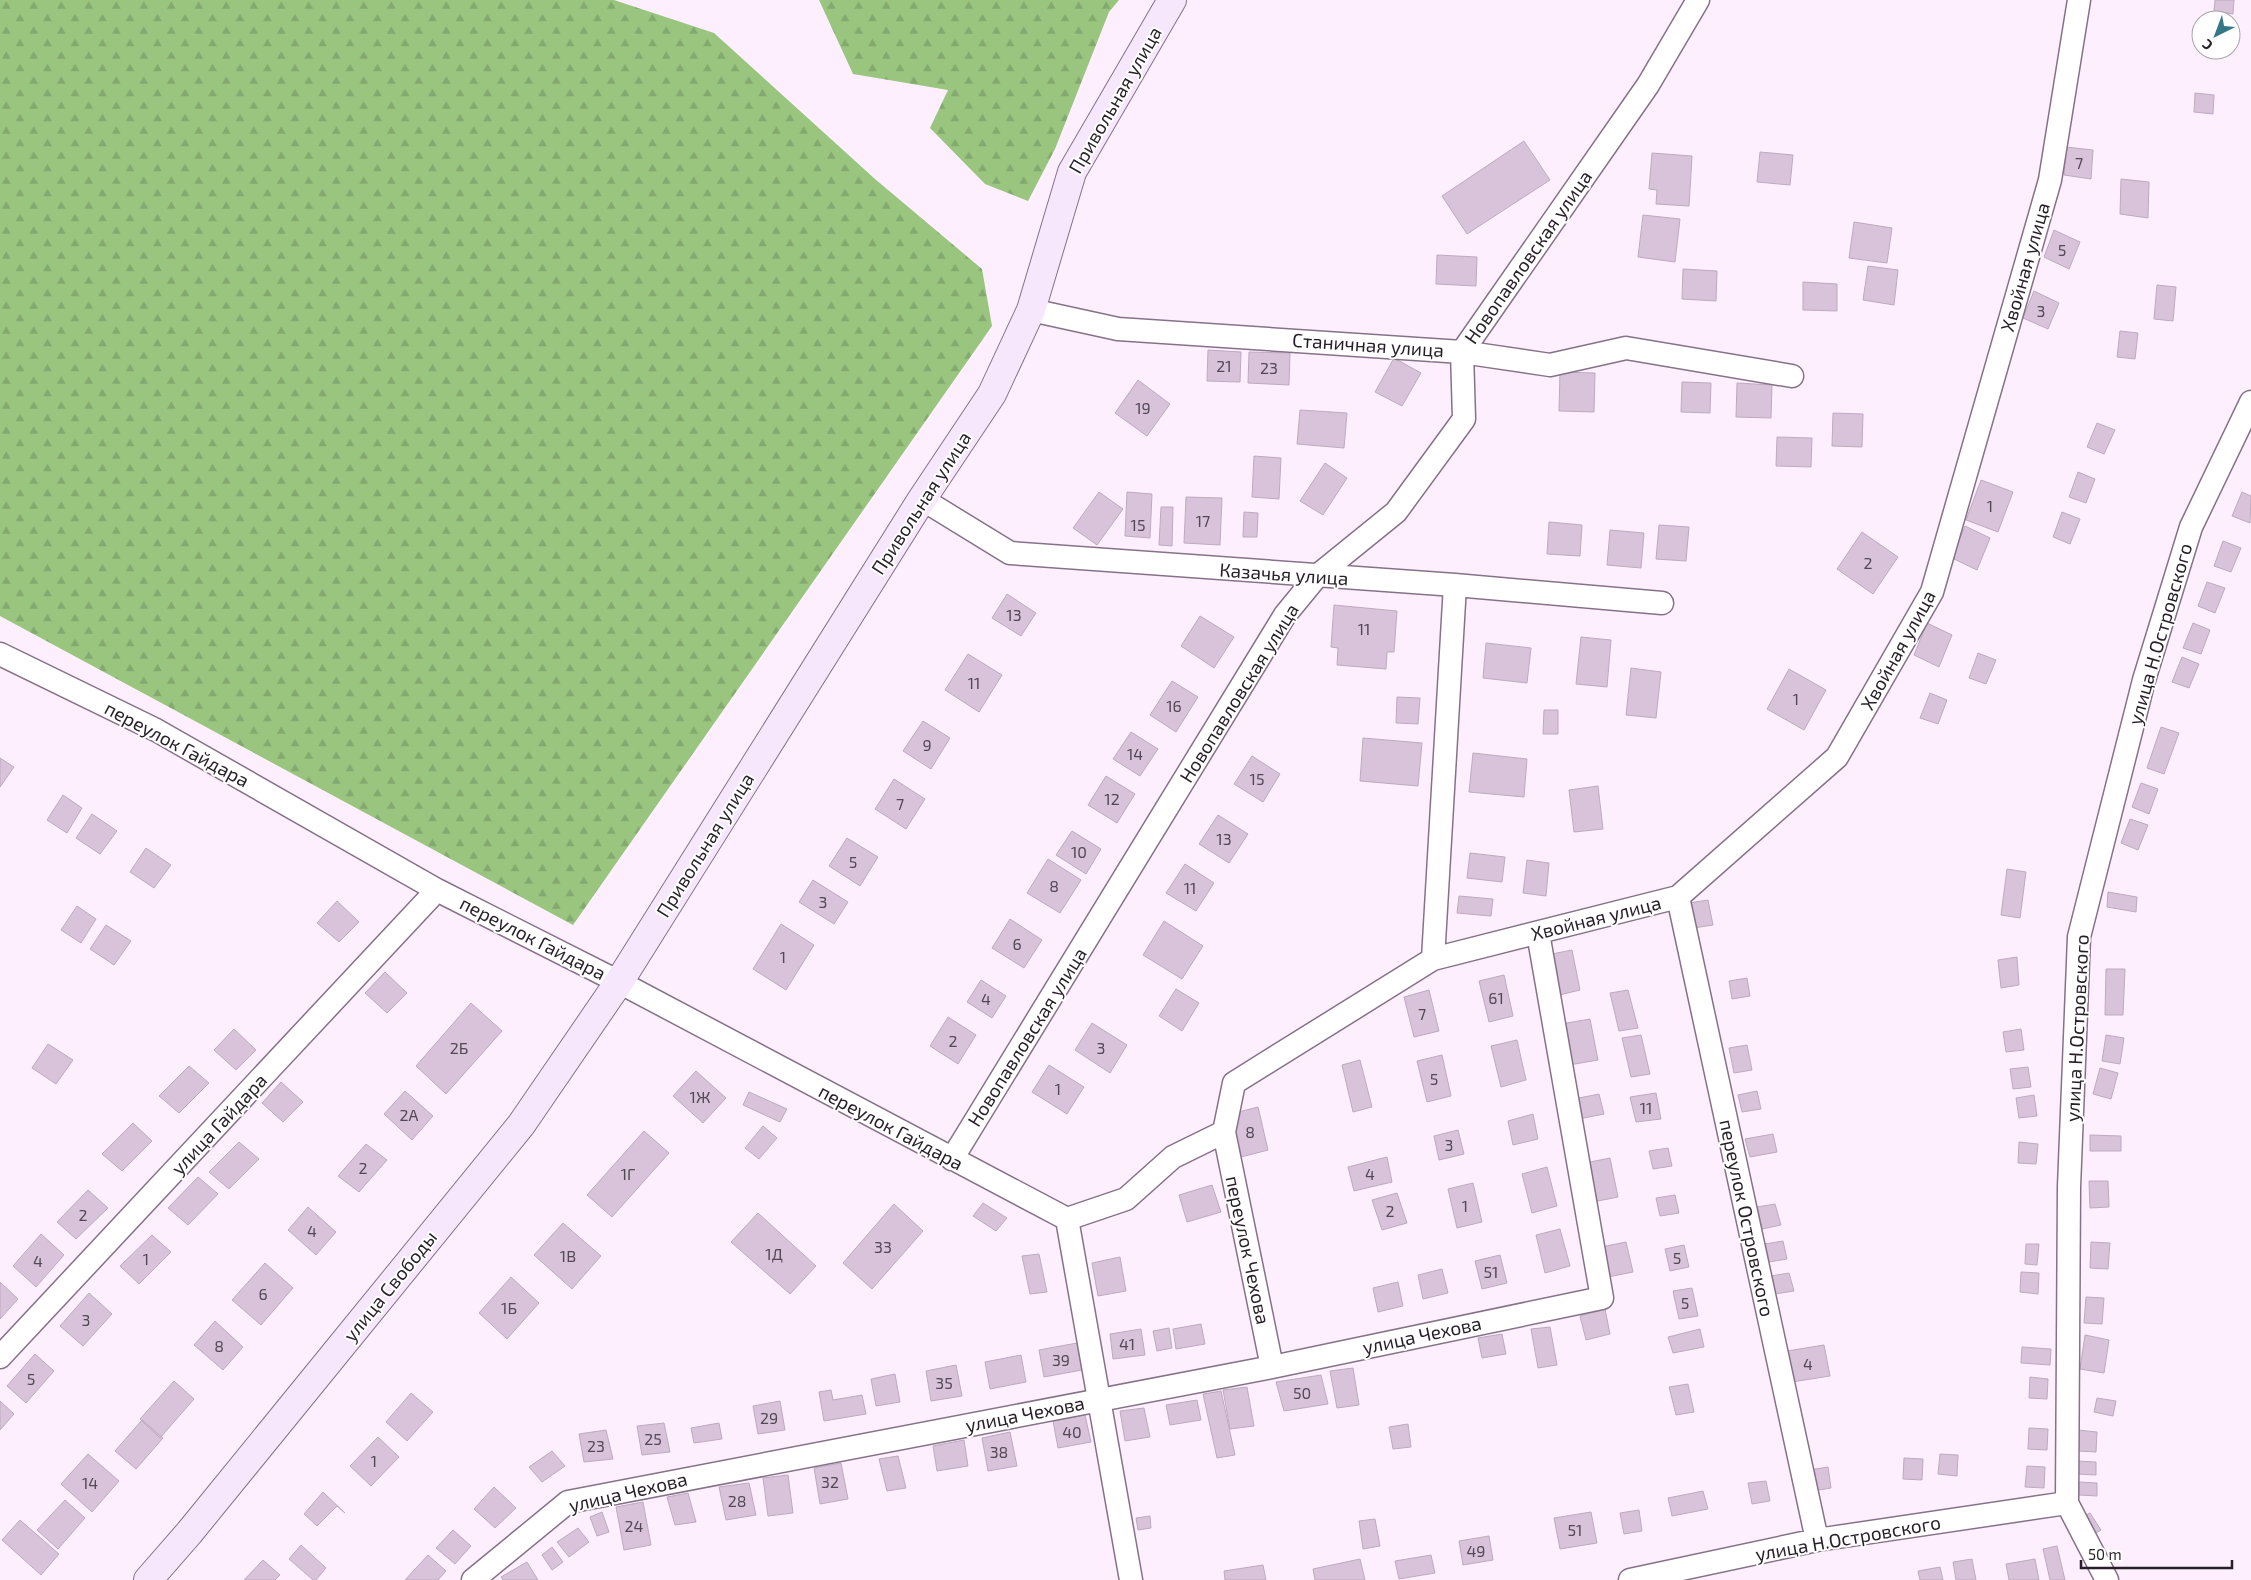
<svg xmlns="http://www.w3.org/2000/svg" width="2251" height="1580" viewBox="0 0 2251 1580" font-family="'Exo 2',sans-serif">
<defs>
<pattern id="forest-firs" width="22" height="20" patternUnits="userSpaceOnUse" patternTransform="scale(1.25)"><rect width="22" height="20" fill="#99c57f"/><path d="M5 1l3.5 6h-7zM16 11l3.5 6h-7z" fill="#84a96e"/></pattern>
</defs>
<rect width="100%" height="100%" fill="#fdeffe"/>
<path fill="url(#forest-firs)" d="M0,0h614l100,33 161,146 107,90 10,57 -419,599 -573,-309z
M819,0h300l-10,12 -54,137 -27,52 -43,-17 -55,-56 18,-38 -95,-16z"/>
<path fill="#d8c3da" stroke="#beaac0" d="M2215,0h19l-1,14 -19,-3z
M2195,93l19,2 -1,19 -19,-2z
M1524,141l26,39 -83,54 -25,-38z
M2066,147l27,3 -2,29 -27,-4z
M1760,152l33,3 -3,30 -33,-3z
M1652,153l40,3 -3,50 -33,-2 1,-14 -8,-1z
M2121,179l28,3 -1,36 -28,-4z
M1643,215l37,4 -5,43 -37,-5z
M1854,222l38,6 -5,35 -38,-5z
M2054,230l26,12 -11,27 -25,-12z
M1437,255l40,2 -1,29 -40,-2z
M1868,266l30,4 -4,35 -31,-5z
M1683,269l34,2 -1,30 -34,-2z
M1803,282l34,2v27l-34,-1z
M2157,285l19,2 -3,34 -19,-2z
M2034,291l25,12 -11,26 -25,-11z
M2120,331l18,2 -3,26 -18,-2z
M1208,350l33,2 -1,30 -33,-1z
M1249,352l41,1 -1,32 -41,-2z
M1394,358l27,15 -19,33 -27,-14z
M1560,372l35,1 -1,39 -35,-1z
M1138,380l32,24 -23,32 -32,-23z
M1682,382l29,1 -1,30 -29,-1z
M1737,383l35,2 -1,33 -35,-1z
M1300,410l47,3 -3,35 -47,-4z
M1833,413l30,1 -1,33 -30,-1z
M2097,423l18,7 -11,24 -17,-7z
M1777,437l35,1 -1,29 -35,-1z
M1254,456l27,2 -2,41 -27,-2z
M1325,463l22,15 -24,37 -23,-14z
M2078,472l17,7 -9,24 -17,-6z
M1981,480l32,12 -15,40 -32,-12z
M1099,492l24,17 -26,36 -24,-17z
M1127,492l25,2 -2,44 -25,-2z
M2242,492l9,4 -1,27 -18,-7z
M1186,497l36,1 -2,47 -36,-2z
M1161,507h12l-1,39 -13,-1z
M1244,512l14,1 -1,24h-14z
M2062,512l18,7 -10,25 -17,-7z
M1549,522l33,3 -2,31 -33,-2z
M1659,525l30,2 -3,34 -30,-2z
M1965,526l25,12 -13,32 -25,-12z
M1610,530l34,3 -3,35 -34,-3z
M1862,532l36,25 -25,37 -36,-25z
M2223,541l18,7 -10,24 -17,-6z
M2207,582l18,6 -10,25 -17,-7z
M1007,594l29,19 -15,23 -29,-18z
M1334,605l63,6 -3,41h-7l-1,17 -49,-4 1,-17 -7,-1z
M1200,616l34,21 -20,31 -33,-22z
M1927,623l25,12 -13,32 -25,-12z
M2193,623l17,7 -9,24 -18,-6z
M1581,637l30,3 -4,47 -31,-3z
M1486,643l45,5 -4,35 -44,-5z
M1978,653l18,7 -10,24 -17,-6z
M968,654l34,21 -23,37 -34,-22z
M2182,657l17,7 -10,24 -17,-6z
M1631,668l30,4 -5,46 -30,-3z
M1789,669l37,21 -22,40 -37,-21z
M1172,681l26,16 -22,35 -26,-17z
M1930,693l17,7 -9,24 -18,-6z
M1397,697l23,1 -2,26 -22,-1z
M1544,710h14v24h-15z
M923,721l27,17 -19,31 -28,-18z
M2161,727l18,6 -15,41 -17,-6z
M1131,732l27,17 -18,27 -27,-17z
M1363,738l59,5 -4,43 -58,-5z
M1473,753l54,6 -3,38 -55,-5z
M1252,756l28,18 -17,28 -29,-18z
M0,758l14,9 -14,20z
M1106,776l29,18 -18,29 -29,-18z
M894,779l31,20 -19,30 -31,-20z
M2141,783l17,6 -9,25 -17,-7z
M1598,786l5,43 -29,3 -5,-42z
M63,795l19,13 -15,25 -20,-13z
M92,814l25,17 -17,23 -24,-16z
M1218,815l30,19 -19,29 -30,-19z
M2130,819l18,6 -10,25 -17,-7z
M1072,831l29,18 -15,25 -30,-19z
M847,838l31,19 -18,29 -31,-20z
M146,848l25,17 -17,23 -24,-16z
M1470,853l35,4 -3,25 -35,-4z
M1048,859l33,21 -21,33 -33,-20z
M1527,860l22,3 -3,33 -23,-3z
M1185,864l29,19 -18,28 -30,-18z
M2007,869l19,3 -6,46 -19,-3z
M813,880l35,22 -14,22 -35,-22z
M2108,892l29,5 -1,15 -29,-5z
M1459,896l34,3 -2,17 -34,-3z
M1708,900l5,25 -19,3 -5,-25z
M337,901l22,21 -20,20 -22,-19z
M77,906l19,13 -15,24 -20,-13z
M1010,919l32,21 -18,28 -32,-20z
M1164,921l39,25 -21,33 -39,-24z
M781,924l33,21 -28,45 -33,-21z
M106,925l25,16 -17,24 -24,-16z
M1572,950l8,40 -25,6 -8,-41z
M2017,957l2,28 -18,3 -3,-28z
M2106,969h19l-2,46h-18z
M385,972l22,21 -20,20 -22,-20z
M1504,975l9,41 -24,6 -10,-41z
M1747,978l3,18 -18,3 -3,-18z
M981,980l25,16 -14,22 -25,-16z
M1176,989l23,14 -17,28 -23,-15z
M1429,990l10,41 -25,6 -10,-40z
M1628,990l10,38 -19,3 -9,-38z
M471,1003l31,28 -56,63 -30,-28z
M948,1017l28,18 -18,29 -28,-18z
M1590,1019l8,41 -29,5 -8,-41z
M1092,1023l35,22 -17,28 -35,-23z
M234,1029l22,21 -20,20 -22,-20z
M2021,1029l3,21 -18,2 -3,-20z
M1641,1035l9,39 -19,3 -9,-39z
M2106,1035l18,3 -4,26 -18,-3z
M1517,1040l9,40 -25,7 -10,-41z
M48,1044l25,16 -17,24 -24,-16z
M1747,1045l5,25 -18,3 -5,-25z
M1442,1055l9,41 -24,6 -10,-41z
M1360,1060l12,47 -19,5 -11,-47z
M1049,1065l35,22 -17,27 -35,-22z
M189,1066l20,17 -30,30 -20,-17z
M2028,1067l3,20 -18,2 -3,-20z
M2100,1068l18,5 -7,26 -18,-5z
M696,1071l30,27 -23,25 -30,-27z
M281,1082l22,20 -20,20 -21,-19z
M405,1091l28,25 -21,24 -28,-26z
M1757,1091l4,18 -19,3 -4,-17z
M749,1092l38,17 -7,13 -37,-17z
M1656,1093l5,26 -25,3 -6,-25z
M1599,1094l5,20 -25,5 -5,-20z
M2034,1095l3,21 -18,2 -3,-20z
M1258,1107l10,43 -27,7 -10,-43z
M1533,1114l5,25 -25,6 -5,-24z
M133,1123l19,18 -30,30 -20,-17z
M763,1126l14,12 -18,21 -14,-11z
M1458,1130l6,24 -25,6 -5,-24z
M644,1131l25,22 -57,64 -25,-22z
M1773,1134l4,18 -27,5 -5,-18z
M2090,1135l31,1v15h-31z
M239,1142l20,17 -30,30 -20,-17z
M2019,1142l19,2 -2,20 -18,-1z
M366,1144l21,16 -28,32 -21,-16z
M1668,1148l4,18 -19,3 -4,-18z
M1387,1157l5,25 -38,9 -6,-24z
M1610,1158l8,39 -25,5 -8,-39z
M1547,1167l10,39 -25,7 -10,-39z
M198,1177l20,17 -30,31 -20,-17z
M2089,1181h19l1,26 -19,1z
M1473,1183l9,39 -25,6 -9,-39z
M1212,1185l9,27 -34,10 -8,-27z
M88,1190l20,18 -32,31 -19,-17z
M1397,1193l10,30 -25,7 -10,-30z
M1675,1195l4,18 -19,3 -4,-18z
M983,1203l24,15 -11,13 -23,-15z
M894,1204l29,27 -51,58 -29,-26z
M1775,1204l6,21 -19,4 -5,-22z
M308,1207l28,25 -20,23 -28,-25z
M758,1213l58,53 -26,28 -59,-52z
M563,1223l38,33 -29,33 -38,-34z
M1560,1229l10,37 -25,7 -9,-38z
M41,1234l23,21 -28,32 -23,-21z
M152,1235l19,17 -32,32 -19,-18z
M1783,1241l4,18 -18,3 -4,-18z
M1626,1242l7,30 -25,5 -7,-30z
M2091,1242l19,1 -2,26 -18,-1z
M2026,1244h13l-2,21 -12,-1z
M1684,1245l5,22 -19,4 -5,-22z
M1039,1254l8,38 -17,2 -8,-38z
M1500,1255l7,28 -25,6 -7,-28z
M1120,1257l6,34 -28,5 -6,-33z
M265,1263l28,25 -32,37 -29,-25z
M1442,1269l6,24 -25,6 -5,-24z
M2021,1272l18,1 -1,21 -18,-2z
M1789,1273l5,18 -19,3 -4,-18z
M511,1277l28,26 -32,36 -28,-26z
M0,1282l18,17 -18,20z
M1398,1282l5,24 -25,6 -5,-24z
M1692,1288l6,28 -19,3 -6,-28z
M89,1293l23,21 -29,32 -23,-20z
M2086,1297l18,1 -2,26 -18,-1z
M1605,1309l5,25 -24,6 -6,-24z
M215,1321l28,26 -20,23 -29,-25z
M1201,1324l4,20 -29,5 -3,-20z
M1550,1327l7,38 -19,3 -7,-39z
M1169,1328l3,20 -15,3 -4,-20z
M1141,1329l4,26 -32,4 -3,-25z
M1700,1329l4,18 -31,6 -5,-16z
M1502,1334l4,20 -24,4 -4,-20z
M2085,1335l24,5 -5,33 -24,-4z
M1077,1343l5,27 -38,7 -5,-27z
M1824,1345l6,31 -38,6 -5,-31z
M2022,1347l29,2 -1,16 -29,-2z
M35,1354l19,17 -28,32 -19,-17z
M1021,1355l5,27 -36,7 -5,-27z
M956,1365l6,31 -31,5 -5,-30z
M1353,1368l6,37 -22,3 -7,-37z
M895,1374l5,28 -24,4 -5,-27z
M1321,1375l7,29 -44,7 -8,-29z
M2030,1377l18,2 -1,20 -18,-1z
M174,1381l20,18 -34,39 -20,-19z
M1688,1384l6,28 -18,3 -7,-28z
M1247,1387l7,39 -24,3 -7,-39z
M831,1390l2,10 29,-5 4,19 -42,7 -5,-29z
M1221,1391l14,64 -18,3 -14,-64z
M411,1393l22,19 -26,29 -21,-19z
M2097,1398l19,3 -3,15 -19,-4z
M1197,1400l4,20 -31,5 -4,-20z
M0,1401l14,13 -14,16z
M780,1401l5,29 -27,4 -5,-28z
M1144,1408l6,29 -25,4 -5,-30z
M1085,1415l6,27 -33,6 -5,-27z
M142,1420l21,18 -27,31 -21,-18z
M664,1423l6,29 -28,3 -5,-29z
M719,1423l3,16 -28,4 -3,-15z
M1408,1424l3,23 -18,2 -4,-22z
M2029,1428l19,1 -1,21 -19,-1z
M606,1430l7,29 -29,3 -5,-28z
M2078,1430l19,2 -1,20 -19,-1z
M1010,1432l7,34 -29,5 -6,-33z
M378,1437l21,20 -28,29 -21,-20z
M964,1440l4,26 -31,5 -4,-25z
M552,1451l13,15 -23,16 -13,-15z
M88,1454l31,27 -27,31 -31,-28z
M1940,1454l18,1 -1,21 -19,-2z
M898,1456l8,32 -19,3 -8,-32z
M1904,1458l19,1 -1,21 -19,-1z
M2077,1461l19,1v13l-19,-1z
M841,1463l7,36 -28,5 -6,-36z
M2027,1466l18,1 -1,21 -19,-1z
M1828,1467l3,21 -18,3 -4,-21z
M788,1475l5,38 -25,3 -5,-38z
M1766,1481l4,20 -18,3 -4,-21z
M2079,1482l18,1v13l-18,-1z
M749,1483l7,32 -30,5 -7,-33z
M494,1487l22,21 -21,20 -21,-19z
M1703,1491l5,18 -36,7 -4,-18z
M323,1492l22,21 -8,-7 -20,20 -13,-12z
M688,1493l8,29 -21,3 -8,-28z
M65,1500l20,18 -27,31 -21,-19z
M643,1502l8,43 -27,5 -8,-43z
M1639,1510l3,21 -18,3 -4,-21z
M602,1512l7,20 -12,4 -7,-19z
M1591,1512l6,31 -37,6 -6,-31z
M2090,1513l11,17 -10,6 -12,-17z
M1150,1516l1,12 -13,2 -2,-12z
M1375,1519l5,27 -17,3 -4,-28z
M20,1520l39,34 -18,21 -39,-35z
M578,1528l11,14 -20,15 -12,-15z
M453,1530l18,16 -16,18 -19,-16z
M1489,1536l4,24 -30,5 -4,-24z
M301,1545l25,23 -10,12h-3l-24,-21z
M2057,1546l8,34h-15l-7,-31z
M552,1547l11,15 -11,8 -10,-15z
M428,1555l18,16 -8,9h-33z
M1431,1555l4,18 -36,6 -4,-18z
M1360,1559l5,21h-50l-2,-11z
M1972,1559l4,21h-20l-3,-18z
M2035,1559l4,21h-30l-3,-16z
M263,1560l17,15 -5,5h-31z
M527,1562l11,18h-35l-2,-3z
M1263,1565l3,15h-41l-1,-9z
M1940,1567l3,13h-23l-2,-9z"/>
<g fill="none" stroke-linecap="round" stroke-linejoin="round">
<defs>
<path id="street" d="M1031,310l87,19 344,23 88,13 76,-17 166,28
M922,499l88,54 445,32 207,18
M0,654l156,76 281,160 182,92 448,237
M1678,897l139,643
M1433,959l22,-374
M1224,1132l48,235
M952,1159l333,-544 32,-39 79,-64 68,-93 -2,-67 186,-267 50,-85
M1067,1219l59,-20 47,-42 51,-25 10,-49 199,-124 245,-62 159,-140 95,-165 118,-412 29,-180
M1067,1219l64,361
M0,1357l437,-467
M473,1580l95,-78 704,-135 330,-69 -64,-365
M1630,1580l187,-40 250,-37
M2107,1580l-40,-77 2,-316 10,-250 65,-257 47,-153 60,-125"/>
<path id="secondary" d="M148,1580l41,-47 332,-408 98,-143 303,-483 70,-105 39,-84 41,-138 100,-172"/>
</defs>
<use href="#street" stroke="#867288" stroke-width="25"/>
<use href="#secondary" stroke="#867288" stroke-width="30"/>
<use href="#street" stroke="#fff" stroke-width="22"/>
<use href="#secondary" stroke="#f7e7fd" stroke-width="28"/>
</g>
<g text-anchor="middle" stroke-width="4" stroke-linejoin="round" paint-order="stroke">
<g font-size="16" fill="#534854">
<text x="2079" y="169">7</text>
<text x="2062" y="256">5</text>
<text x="2041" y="317">3</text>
<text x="1224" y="372">21</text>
<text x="1269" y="374">23</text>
<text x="1143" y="414">19</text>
<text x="1990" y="512">1</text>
<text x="1203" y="527">17</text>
<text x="1138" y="531">15</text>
<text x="1868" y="569">2</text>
<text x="1014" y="621">13</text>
<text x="1364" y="635">11</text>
<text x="974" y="689">11</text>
<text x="1796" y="705">1</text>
<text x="1174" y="712">16</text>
<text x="927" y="751">9</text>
<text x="1135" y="760">14</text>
<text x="1257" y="785">15</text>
<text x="1112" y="805">12</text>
<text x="900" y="810">7</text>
<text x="1224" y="845">13</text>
<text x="1079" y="858">10</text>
<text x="853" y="868">5</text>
<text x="1054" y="892">8</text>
<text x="1190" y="894">11</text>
<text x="823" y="908">3</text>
<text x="1017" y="950">6</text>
<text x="783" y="963">1</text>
<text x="1496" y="1004">61</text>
<text x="986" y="1005">4</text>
<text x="1422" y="1020">7</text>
<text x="953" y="1047">2</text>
<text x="459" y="1054">2Б</text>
<text x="1101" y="1054">3</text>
<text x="1434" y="1085">5</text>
<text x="1058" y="1095">1</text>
<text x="700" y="1103">1Ж</text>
<text x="1646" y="1114">11</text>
<text x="409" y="1121">2А</text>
<text x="1250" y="1138">8</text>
<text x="1449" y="1151">3</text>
<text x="363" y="1174">2</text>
<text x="628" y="1180">1Г</text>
<text x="1370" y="1180">4</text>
<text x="1465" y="1212">1</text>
<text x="1390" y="1217">2</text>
<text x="83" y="1221">2</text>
<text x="312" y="1237">4</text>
<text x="883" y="1253">33</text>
<text x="774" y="1260">1Д</text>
<text x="568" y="1262">1В</text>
<text x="1677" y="1264">5</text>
<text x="146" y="1265">1</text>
<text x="38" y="1267">4</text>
<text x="1491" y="1278">51</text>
<text x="263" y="1300">6</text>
<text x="1685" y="1309">5</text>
<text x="509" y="1314">1Б</text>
<text x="86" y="1326">3</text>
<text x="1127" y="1350">41</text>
<text x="219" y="1352">8</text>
<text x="1061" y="1366">39</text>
<text x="1808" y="1370">4</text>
<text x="31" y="1385">5</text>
<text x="944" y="1389">35</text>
<text x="1302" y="1399">50</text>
<text x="769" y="1424">29</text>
<text x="1072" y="1438">40</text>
<text x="653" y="1445">25</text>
<text x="596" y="1452">23</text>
<text x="999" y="1458">38</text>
<text x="374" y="1467">1</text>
<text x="830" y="1488">32</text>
<text x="90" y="1489">14</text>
<text x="737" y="1507">28</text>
<text x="634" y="1532">24</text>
<text x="1575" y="1536">51</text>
<text x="1476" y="1557">49</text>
</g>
<g font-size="19" fill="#271f28" stroke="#fff">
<text transform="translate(1115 100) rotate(-60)" y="7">Привольная улица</text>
<text transform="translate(1528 257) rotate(-55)" y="7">Новопавловская улица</text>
<text transform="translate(2025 267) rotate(-74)" y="7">Хвойная улица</text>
<text transform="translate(1368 345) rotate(4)" y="7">Станичная улица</text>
<text transform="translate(921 503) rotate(-57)" y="7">Привольная улица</text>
<text transform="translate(1284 574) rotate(4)" y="7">Казачья улица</text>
<text transform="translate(2160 634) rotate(-74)" y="7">улица Н.Островского</text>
<text transform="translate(1898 650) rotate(-61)" y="7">Хвойная улица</text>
<text transform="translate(1239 693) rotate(-58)" y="7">Новопавловская улица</text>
<text transform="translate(177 744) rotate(28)" y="7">переулок Гайдара</text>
<text transform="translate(705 845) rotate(-58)" y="7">Привольная улица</text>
<text transform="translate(1596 918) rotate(-14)" y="7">Хвойная улица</text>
<text transform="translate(533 938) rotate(27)" y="7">переулок Гайдара</text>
<text transform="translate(2077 1028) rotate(-87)" y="7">улица Н.Островского</text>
<text transform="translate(1027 1037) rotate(-58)" y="7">Новопавловская улица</text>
<text transform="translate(219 1124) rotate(-47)" y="7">улица Гайдара</text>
<text transform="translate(891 1127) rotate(28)" y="7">переулок Гайдара</text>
<text transform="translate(1747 1218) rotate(78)" y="7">переулок Островского</text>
<text transform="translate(1248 1250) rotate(78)" y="7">переулок Чехова</text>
<text transform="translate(390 1286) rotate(-51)" y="7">улица Свободы</text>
<text transform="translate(1422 1335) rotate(-12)" y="7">улица Чехова</text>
<text transform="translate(1025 1414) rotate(-11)" y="7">улица Чехова</text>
<text transform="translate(628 1492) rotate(-13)" y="7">улица Чехова</text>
<text transform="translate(1848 1538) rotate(-10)" y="7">улица Н.Островского</text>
</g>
</g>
<g transform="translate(2216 35) rotate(222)"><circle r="24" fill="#ffffff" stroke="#a9a5a9"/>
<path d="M0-4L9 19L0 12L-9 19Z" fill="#347888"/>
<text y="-8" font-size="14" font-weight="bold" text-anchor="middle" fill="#271f28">С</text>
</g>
<path d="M2081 1560v8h151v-8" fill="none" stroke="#271f28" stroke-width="2.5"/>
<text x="2088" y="1560" font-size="15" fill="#271f28" stroke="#ffffff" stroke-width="4" paint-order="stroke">50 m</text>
</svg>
